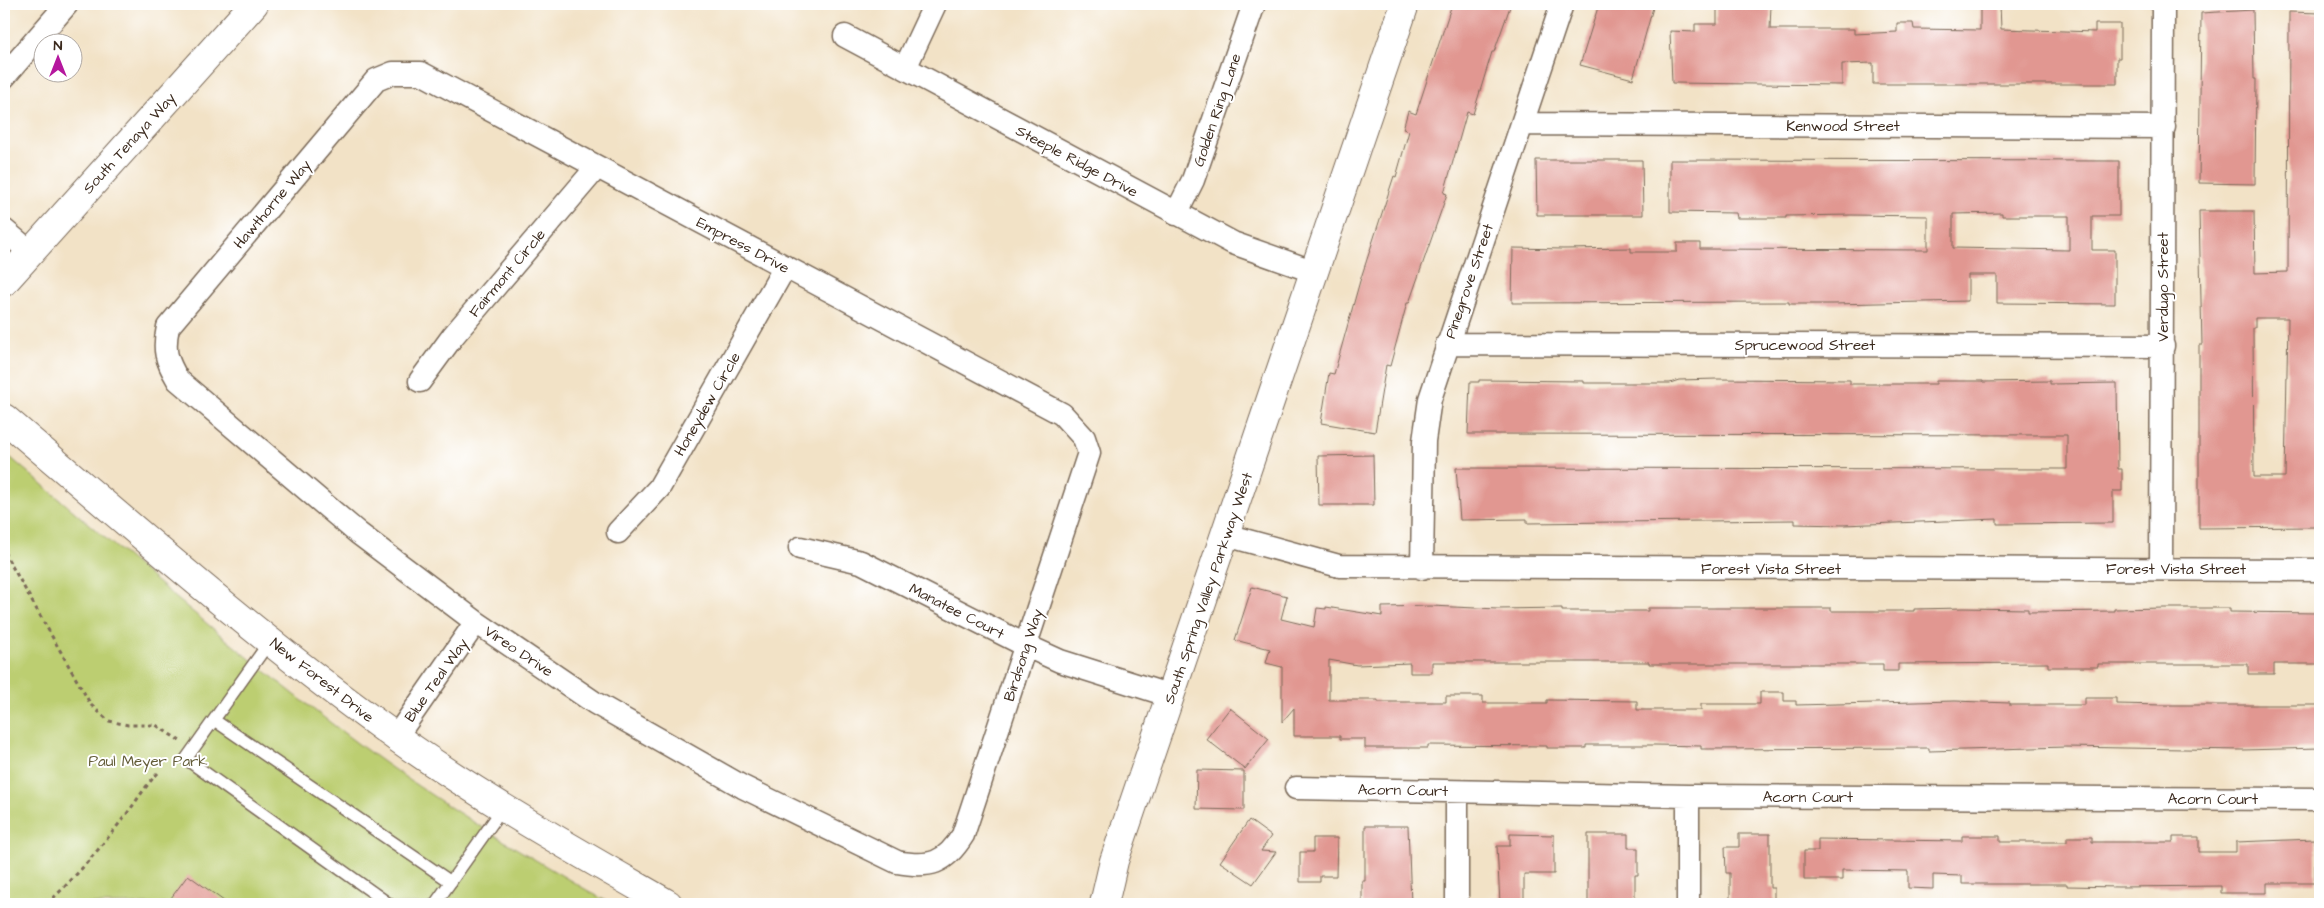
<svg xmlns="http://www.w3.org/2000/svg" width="2324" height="908" viewBox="0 0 2324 908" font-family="'Architects Daughter',sans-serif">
<rect width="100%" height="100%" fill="#fff"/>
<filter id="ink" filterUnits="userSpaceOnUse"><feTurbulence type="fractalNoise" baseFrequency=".02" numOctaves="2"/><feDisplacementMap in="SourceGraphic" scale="10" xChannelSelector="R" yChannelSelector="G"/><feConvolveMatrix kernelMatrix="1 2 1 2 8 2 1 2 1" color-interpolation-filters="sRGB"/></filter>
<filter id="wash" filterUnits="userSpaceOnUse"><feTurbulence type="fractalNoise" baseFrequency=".0096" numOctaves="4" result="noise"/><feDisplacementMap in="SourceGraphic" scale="20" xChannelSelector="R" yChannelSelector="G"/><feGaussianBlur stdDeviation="1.12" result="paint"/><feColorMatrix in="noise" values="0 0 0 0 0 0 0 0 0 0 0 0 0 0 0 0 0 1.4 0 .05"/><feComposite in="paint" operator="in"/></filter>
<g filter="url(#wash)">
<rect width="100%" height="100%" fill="#f2e2c6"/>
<path fill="#bcce71" stroke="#7c7c48" d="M4,452c116,98 231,199 353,291 81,60 167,111 254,161h-607z"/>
<g id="blocks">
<path fill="#e19791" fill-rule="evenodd" d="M1452,4h59l-17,48h-2l-19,62 -6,-2 -23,81 3,1 -38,109h-2l-17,63 -4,-1 -11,67 -54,-9 8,-50 5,1 26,-93 34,-105 2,1 13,-46 -6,-2 5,-18 8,3z
M1599,4h55l-21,75 -53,-14z
M1717,4h54l-1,25h84v5l43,-2v-9h16l1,6 66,1v-26h20l1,25 94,3v-8h25v34h-3v26h-244v-21l-31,1v21l-170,-2 -2,-52 25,1v-8h22z
M2253,10l1,69h2l-1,105 -56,-1 2,-170z
M2289,12l31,1v514l-121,1v-183h3l-3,-134h55l1,62 33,-1zM2255,318h33l-3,159h-31l-1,-149h2z
M1536,160h106l1,55h-106z
M1670,160l449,1v55h-27v34h23v54l-118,-1v-28h-29v26l-135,3h-44v-2l-277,1 1,-55 50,1 68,-1v4h46v-9h23v6l228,1v-34l-76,-1 -66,1v2h-49l-1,-5 -66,-1zM2002,213v3h67v34l-116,-2v-34z
M1717,379l133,1v4h86v-3h47v1l67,-1v3l67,-1 1,86h4v22h-9v32l-116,1v-5l-154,6 -48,-1v-4l-268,3v-4l-67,1 -4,-52 611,1v-34l-599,-1 2,-52h9v-2l105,1v2h86l9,-3z
M1373,455l1,50h-55l-1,-49z
M1252,587l35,9 -6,23 33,8 3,-19 9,1v-2l56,9v-9l49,-1 67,3 64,-1v3h86v-3h183v3h83v-2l49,-1 65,1v3l86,-1v-2l50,-1h66v4l90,1v51h-46v10h-26v-10h-150v3h-50v-4l-150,1v7h-15v-7h-234v-2h-217v11h-22v-10l-53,2 -28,-5v40h49v2h68v-6h37v7h64v-3l90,1v9h64v-6h59v-12h24v9h12v4l159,-4 54,2v2h76v-7h31v6l47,1h157v43l-77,2 -177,-3 -137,4v-3l-228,1v-3l-45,-1h-70v3h-39v-2l-119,-1v3h-63v-9h-25v-3h-46v-28l-12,14v-55l-16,-4 4,-14 -35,-9z
M1230,708l39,31 -24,30 -39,-30z
M1197,770l47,1v39l-48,-1z
M1249,820l22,16 -10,15 15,1 -23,32 -33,-22z
M1365,826h43l3,78h-49v-23h3z
M1510,834l44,1v39h-30v30h-24l-3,-58h13z
M1588,834h40v14h10v27h-3v29h-47z
M1739,834h31v54h4v16h-44v-31h-4l-1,-26h14z
M1962,836h38v6h67v-5h25v5h81v-5h26v15h37v-10l79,-3v44h-48v10h-46v-7l-102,1 -52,-1v-2h-105v-8l-29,-1v14l-25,-1v-17l-66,-1v10h-38v-29h14v-12l144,2z
M1313,838h24l-1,38h-16v6h-20v-30h13z
M188,875l40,29h-50l-7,-6z"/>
</g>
</g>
<g filter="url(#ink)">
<use href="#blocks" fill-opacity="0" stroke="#7b6a59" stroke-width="1"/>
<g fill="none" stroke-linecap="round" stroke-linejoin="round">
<defs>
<path id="service" d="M270,641l-84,118 203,145
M214,720l237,162
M435,904l68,-96"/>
<path id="minor" d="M845,36l388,207 82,29
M905,68l30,-64
M393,73h28l641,341 22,24 5,15 -126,382c-18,29 -33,33 -66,27l-154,-75 -148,-84 -119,-81 -118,-89 -180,-153c-12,-20 -15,-30 -10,-53l208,-247z
M4,77l63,-73
M1522,124l642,3
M1176,214l17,-34 61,-176
M4,230l26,22
M1447,344l716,2
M420,381l33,-45 144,-169
M618,532l41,-44 126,-221
M1226,535l113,31 981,4
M800,548l61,14 166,84 33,15 111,35
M1422,568l2,-127 6,-42 132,-395
M2161,569l2,-565
M396,737l80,-115
M1296,788l392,8 632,3
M1457,792v112
M1688,904v-108"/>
<path id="tertiary" d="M4,282l250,-278
M4,418c128,109 255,221 392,319 87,62 180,114 272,167
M1104,904l10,-43 291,-857"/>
</defs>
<use href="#service" stroke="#7b6a59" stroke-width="14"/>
<use href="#minor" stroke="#7b6a59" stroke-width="25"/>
<use href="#tertiary" stroke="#7b6a59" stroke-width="30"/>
<path stroke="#7b6a59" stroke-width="3" stroke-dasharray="4 4" stroke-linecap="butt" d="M4,552l87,153 18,16 19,4h28l24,16
M47,904c29,-27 54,-57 78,-88 12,-15 20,-30 33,-43"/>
<use href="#service" stroke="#fff" stroke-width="11"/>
<use href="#minor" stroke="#fff" stroke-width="22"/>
<use href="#tertiary" stroke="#fff" stroke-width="28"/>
</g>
</g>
<g text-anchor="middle" stroke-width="4" stroke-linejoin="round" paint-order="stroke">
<g font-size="15" fill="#3b2a1e" stroke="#fff">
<text transform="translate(1217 110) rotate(-71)" y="5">Golden Ring Lane</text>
<text x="1843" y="131">Kenwood Street</text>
<text transform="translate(129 143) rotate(-48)" y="5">South Tenaya Way</text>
<text transform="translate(1077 161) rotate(28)" y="5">Steeple Ridge Drive</text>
<text transform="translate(272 204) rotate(-50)" y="5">Hawthorne Way</text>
<text transform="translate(743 245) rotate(28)" y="5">Empress Drive</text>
<text transform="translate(507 273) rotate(-50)" y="5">Fairmont Circle</text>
<text transform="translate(1469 281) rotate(-71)" y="5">Pinegrove Street</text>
<text transform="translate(2163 287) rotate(-90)" y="5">Verdugo Street</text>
<text x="1805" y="350">Sprucewood Street</text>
<text transform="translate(707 404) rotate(-60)" y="5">Honeydew Circle</text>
<text x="1771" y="574">Forest Vista Street</text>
<text x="2176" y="574">Forest Vista Street</text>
<text transform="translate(1208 588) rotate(-71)" y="5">South Spring Valley Parkway West</text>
<text transform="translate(957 611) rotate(27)" y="5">Manatee Court</text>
<text transform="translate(519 651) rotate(34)" y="5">Vireo Drive</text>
<text transform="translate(1023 655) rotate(-72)" y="5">Birdsong Way</text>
<text transform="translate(322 680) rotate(38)" y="5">New Forest Drive</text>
<text transform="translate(436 680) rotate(-55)" y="5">Blue Teal Way</text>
<text transform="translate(1403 790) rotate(1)" y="5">Acorn Court</text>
<text x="1808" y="802">Acorn Court</text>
<text x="2213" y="804">Acorn Court</text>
</g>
<g font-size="15" fill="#625b37" stroke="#fff">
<text x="148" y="766">Paul Meyer Park</text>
</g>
</g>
<rect width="2324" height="908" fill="none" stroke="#fff" stroke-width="20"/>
<g transform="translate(58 58)"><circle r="24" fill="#ffffff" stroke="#b1aaa5"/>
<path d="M0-4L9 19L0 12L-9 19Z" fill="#b5179e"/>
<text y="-8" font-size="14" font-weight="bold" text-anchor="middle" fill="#3b2a1e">N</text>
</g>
</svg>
